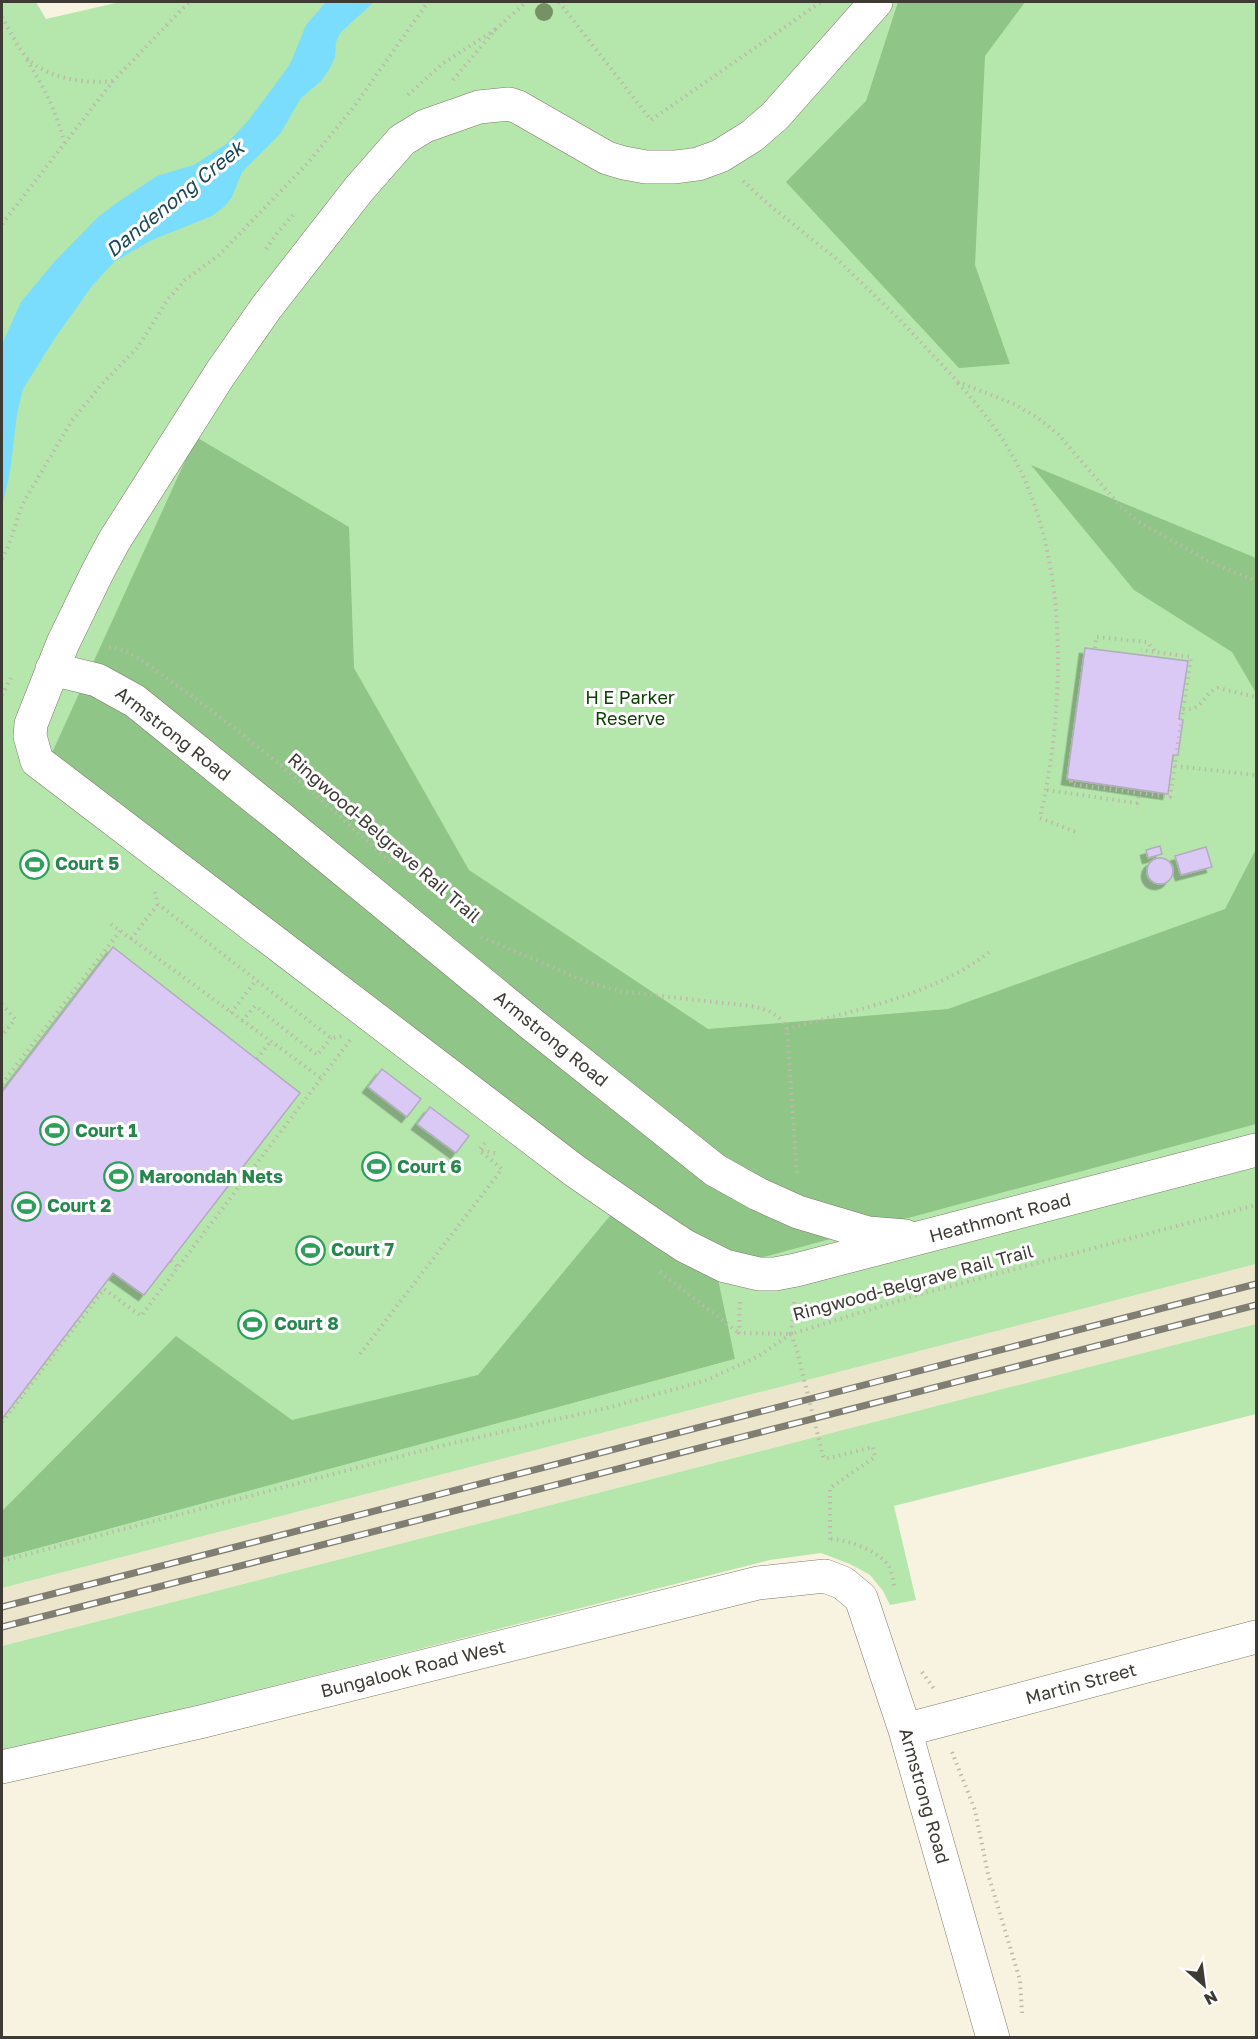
<svg xmlns="http://www.w3.org/2000/svg" width="1258" height="2039" viewBox="0 0 1258 2039" font-family="'Golos Text',sans-serif">
<defs>
<filter id="shadow"><feDropShadow dx="-5.5" dy="5.5" stdDeviation="0" flood-color="#0004"/></filter>
</defs>
<rect width="100%" height="100%" fill="#f7f3e0"/>
<path fill="#ece6cd" d="M1256,1264v60l-1254,322v-58z"/>
<path fill="#b5e7ac" d="M2,2h34l10,17 74,-17h1136v1262l-1254,324v-30l733,-199 -5,-19 -728,209z
M1256,1324v90l-362,92 22,94 -26,5 -7,-14 -13,-16 -20,-11 -29,-11 -51,7 -768,195v-109z"/>
<path fill="#8fc586" d="M898,2h127l-40,54 -10,209 35,99 -51,4 -173,-186 80,-81z
M196,437l153,90 5,141 115,202 239,159 240,-20 277,-100 31,-60v275l-540,146 19,89 -733,199v-47l174,-175 116,84 186,-45 136,-164 -563,-456z
M1031,465l225,93v135l-24,-41 -98,-62z"/>
<path fill="#7addfd" d="M326,2h48l-34,31 -4,9 -1,15 -6,13 -9,12 -19,16 -21,36 -38,38 -10,25 -7,9 -13,10 -60,24 -38,22 -22,24 -37,52 -32,51 -6,25 -7,58 -8,35v-163l19,-42 34,-41 43,-44 20,-15 39,-26 37,-11 32,-21 22,-23 35,-47 8,-12 15,-37z"/>
<path fill="#d9c9f4" stroke="#b2acbd" stroke-width="1.5" filter="url(#shadow)" d="M1085,648l103,13 -9,58 4,1 -5,35h-5l-5,39 -101,-15z
M1160,846l2,8 -14,4 -2,-8z
M1206,847l6,20 -31,8 -6,-19z
M1147 871a13 13 0 1 1 26 0a13 13 0 1 1-26 0Z
M113,947l187,146 -156,202 -31,-22 -111,146v-327z
M382,1069l39,30 -14,18 -39,-30z
M430,1107l39,29 -13,17 -39,-29z"/>
<g fill="none" stroke-linecap="round" stroke-linejoin="round">
<defs>
<path id="minor" d="M876,2l-101,114 -23,20 -32,20 -22,8 -23,3h-29l-22,-4 -17,-5 -89,-51 -9,-3 -30,3 -54,19 -23,14 -43,49 -93,119 -46,66 -106,167 -17,32 -34,70 -32,81 -1,12 7,25 538,410 87,60 23,15 40,20 34,8h16l21,-4 460,-120
M52,669l45,11 38,21 149,120 245,201 186,148 43,24 40,18 70,21 37,3
M905,1730l351,-93
M2,1767l198,-45 558,-139 67,-7 18,7 18,15 44,132 88,308"/>
</defs>
<use href="#minor" stroke="#7d7968" stroke-width="34"/>
<path stroke="#bdbaab" stroke-width="4" stroke-dasharray="1.5 4.5" stroke-linecap="butt" d="M559,2l92,118 170,-118
M2,17c7,12 17,34 27,43 21,19 57,24 84,21
M27,60c16,26 30,52 37,82
M453,80l43,-51 30,-27
M408,95l34,-31 54,-35
M743,181l25,23 71,57 61,59 58,62 56,22 24,14 20,16 62,72 16,14 72,41 48,20
M2,224l111,-143 76,-79
M266,249l12,-17 17,-19
M958,383c26,29 49,58 65,93 46,100 41,238 17,342l36,14
M2,559l6,-12 14,-42 49,-83 30,-37 37,-38 30,-48 17,-19 33,-24 89,-92 46,-56 75,-106
M109,647c24,3 44,22 63,35 77,54 149,116 218,180
M1095,648l1,-11 51,5 9,10
M2,695l9,-17
M1183,709c22,2 19,-16 35,-21l38,9
M1175,766l81,9
M1071,781v3l68,9
M1047,790l90,13 2,-10 31,4 21,-140 -50,-7
M155,892l3,12 173,134 11,-2
M111,924l210,154
M481,937l106,45 37,10 127,14c16,3 29,8 36,24l10,145
M131,939l27,-35
M2,1004l13,15 -13,17
M231,1013l25,-33
M242,1021l13,-15 62,49 14,-17
M787,1029c70,-20 147,-33 205,-79
M257,1059l14,-18
M2,1084l118,-153
M485,1143l-6,7 16,3
M171,1261l7,6
M660,1272l79,61
M740,1302l-1,31 51,1
M794,1302l-3,32 130,-40 335,-89
M791,1334l6,17 26,105 2,3 48,-12 2,10 -45,31v53
M360,1354l142,-185 -23,-19
M2,1422l102,-133 37,27 210,-277
M831,1539c17,1 46,11 57,26 4,5 5,17 7,24
M2,1561l434,-114 175,-40 96,-27 50,-23 34,-23
M922,1672l13,18
M952,1752l23,58 13,64 32,106 2,33"/>
<use href="#minor" stroke="#fff" stroke-width="33"/>
<defs>
<path id="rail" d="M2,1607l1254,-323
M2,1627l1254,-322"/>
</defs>
<use href="#rail" stroke="#807d72" stroke-width="7"/>
<use href="#rail" stroke="#fff" stroke-width="4.5" stroke-dasharray="14" stroke-linecap="butt"/>
</g>
<circle fill="#759265" cx="544" cy="12" r="9"/>
<defs>
<symbol id="stadium-ring" viewBox="-11 -11 22 22"><circle r="9.5" fill="#fff" stroke="#2e9e5b" stroke-width="1.5"/><path d="M0-5a6.5 5 0 1 0 0 10a6.5 5 0 1 0 0-10ZM-3.5-1.8h7v3.6h-7Z" fill="#2e9e5b"/></symbol>
</defs>
<g fill-rule="evenodd">
<use href="#stadium-ring" x="18" y="848" width="33" height="33"/>
<use href="#stadium-ring" x="38" y="1114" width="33" height="33"/>
<use href="#stadium-ring" x="360" y="1150" width="33" height="33"/>
<use href="#stadium-ring" x="102" y="1160" width="33" height="33"/>
<use href="#stadium-ring" x="10" y="1190" width="33" height="33"/>
<use href="#stadium-ring" x="294" y="1234" width="33" height="33"/>
<use href="#stadium-ring" x="236" y="1308" width="33" height="33"/>
</g>
<g text-anchor="middle" stroke-width="6" stroke-linejoin="round" paint-order="stroke">
<g font-size="18" fill="#0b4201" stroke="#fff">
<text x="630" y="704">H E Parker<tspan x="630" dy="21">Reserve</tspan></text>
</g>
<g font-size="18" fill="#3d3b34" stroke="#fff">
<text transform="translate(173 734) rotate(38)" y="6">Armstrong Road</text>
<text transform="translate(384 838) rotate(41)" y="6">Ringwood-Belgrave Rail Trail</text>
<text transform="translate(551 1039) rotate(39)" y="6">Armstrong Road</text>
<text transform="translate(1000 1218) rotate(-15)" y="6">Heathmont Road</text>
<text transform="translate(913 1283) rotate(-15)" y="6">Ringwood-Belgrave Rail Trail</text>
<text transform="translate(413 1669) rotate(-14)" y="6">Bungalook Road West</text>
<text transform="translate(1081 1684) rotate(-15)" y="6">Martin Street</text>
<text transform="translate(924 1796) rotate(74)" y="6">Armstrong Road</text>
</g>
<g font-size="18" font-weight="bold" fill="#27864d" stroke="#fff" text-anchor="start">
<text x="55" y="870">Court 5</text>
<text x="75" y="1137">Court 1</text>
<text x="397" y="1173">Court 6</text>
<text x="139" y="1183">Maroondah Nets</text>
<text x="47" y="1212">Court 2</text>
<text x="331" y="1256">Court 7</text>
<text x="274" y="1330">Court 8</text>
</g>
<g font-size="20" font-style="italic" fill="#1c4856" stroke="#fff">
<text transform="translate(175 199) rotate(-39)" y="7">Dandenong Creek</text>
</g>
</g>
<rect width="1258" height="2039" fill="none" stroke="#3d3b34" stroke-width="6"/>
<g transform="translate(1204 1985) rotate(152)" stroke="#ffffff" stroke-width="4.5" paint-order="stroke">
<path d="M0-4.5L10 22L0 15L-10 22Z" fill="#3d3b34"/>
<text y="-9" font-size="16" font-weight="bold" text-anchor="middle" fill="#3d3b34">N</text>
</g>
</svg>
